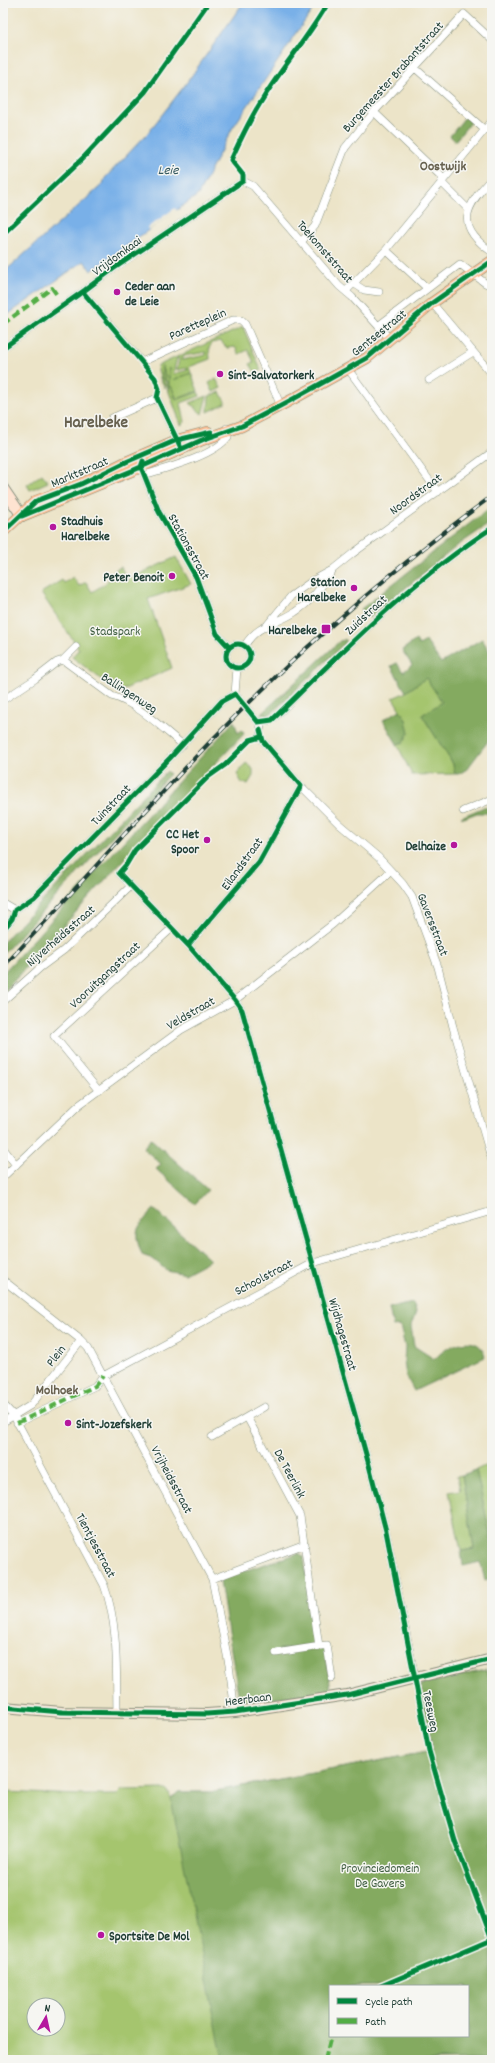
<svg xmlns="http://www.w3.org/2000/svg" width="495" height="2063" viewBox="0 0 495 2063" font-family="Dekko,sans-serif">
<rect width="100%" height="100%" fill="#f6f6f2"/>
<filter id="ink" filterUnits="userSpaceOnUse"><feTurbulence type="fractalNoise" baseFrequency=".025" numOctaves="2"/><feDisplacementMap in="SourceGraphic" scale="8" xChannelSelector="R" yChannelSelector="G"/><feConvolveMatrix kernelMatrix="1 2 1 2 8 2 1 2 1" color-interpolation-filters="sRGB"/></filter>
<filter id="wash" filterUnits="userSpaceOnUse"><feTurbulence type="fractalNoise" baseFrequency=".012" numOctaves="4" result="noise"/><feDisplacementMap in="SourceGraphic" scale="16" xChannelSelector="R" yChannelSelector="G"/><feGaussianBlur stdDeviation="0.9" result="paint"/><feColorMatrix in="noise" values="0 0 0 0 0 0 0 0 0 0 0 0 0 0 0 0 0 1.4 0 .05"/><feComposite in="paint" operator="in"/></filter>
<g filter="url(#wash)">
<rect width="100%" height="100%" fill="#ece4c8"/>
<path fill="#a5c56e" stroke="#628151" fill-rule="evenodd" d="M243,327l18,43 -6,2 -5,-8 4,-2 -6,-12 -9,4 -4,-7 -8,1 -7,-7 -8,2 -3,5 1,11 -21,8 2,6 -18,7 18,-7 7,18 -21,8 -6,-13 5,14 22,-8 2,4 -19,7 4,19 -4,3 -12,-33v-24l-1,24 -4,-22 1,18 -3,-6v-16l-1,16 -4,-16zM206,352v3l-24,5 2,-4zM177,358l2,1 -2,11 10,-2 1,2 -15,4z
M216,379l5,9 -8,4 -4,-9z
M220,392l6,11 -18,9 1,-16z
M207,396l-5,18 -12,-11z
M42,474l6,8 -18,8 -3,-5z
M176,557l15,27 -43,15 24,69 -54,24 -46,-35 7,-8 -38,-56 21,-13 2,3 9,-6 6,9 7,-4 6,10 14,-9 9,-13 6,-3 6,13z
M426,678l17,24 -21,13 31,49 2,10 -43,1 -15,-31 7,-2 2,-22 -13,-22 13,-6z
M246,763l7,6v7l-5,8 -6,-1 -5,-9z
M491,1463l1,5v75l-16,-73z
M462,1475l12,74 -13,2 -12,-59 11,-2 -3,-14z
M486,1670l6,21v369h-489v-268l76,3h38l5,-5 41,-1 5,2 3,8 7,-7h32l222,-41 -10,-67zM330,1986h138v50h-138zM34,2005h24v24h-24z"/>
<path fill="#84aa61" stroke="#52744a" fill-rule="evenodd" d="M465,117l6,5 -16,19 -5,-5z
M492,506v16l-35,24 -88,72 -8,-9z
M345,639l2,2 -73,70 -7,5 -6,-2 80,-74 1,1z
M482,639l10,16v81l-25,33 -8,5h-4l-2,-10 -31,-49 20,-13 -16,-24 -20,14 -15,-26 6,-3 6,9 9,-7 -10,-15 14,-10 3,5 7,-4 15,22z
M400,710l6,10 3,12 -5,10 -7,2 -14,-24z
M234,721l4,12 4,-3 2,4 -102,105 -139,154v-20z
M167,771l3,3 -167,180v-12z
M484,807l8,3v11l-5,-8h-10l-13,5 -3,-1z
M151,1139l57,51 -13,14 -39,-35 5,-5 -18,-16z
M154,1209l56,51 -26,14 -18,-4 -13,-11 -11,-4c-10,-26 -5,-27 12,-46z
M413,1303l3,9 -5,14 3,20 20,13c3,-1 4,-4 7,-6 13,-11 40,-19 44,4l-71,34 -8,-15 -2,-15 1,-14 -5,-21 -7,1 -4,-19z
M476,1470l16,73v35l-7,2 -5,-18 -17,4 -2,-15 13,-2 -12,-74z
M299,1553l5,4 11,84 -3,4 -37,5 50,-1 6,42 -87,12 -5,-4 -19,-117 2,-4z
M486,1670l6,21v369h-269l-52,-261 7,-7h32l222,-41 -13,-64 3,-3zM330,1986h138v50h-138z"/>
<path fill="#79b0e8" stroke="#4c768e" d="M243,3h74l-85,126 -34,66 -107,76 -7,-10 -81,57v-45l100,-89 2,-6 42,-44 38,-49z"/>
<path fill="#ece4c8" d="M175,208l2,3 -28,19 -2,-2z"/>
</g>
<g filter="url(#ink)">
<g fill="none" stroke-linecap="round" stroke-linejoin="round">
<defs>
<path id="street" d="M415,68l70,62
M374,112l70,67
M492,178c-27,29 -38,48 0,74
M441,182l27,27
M302,241l13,-15 30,-78 29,-36 90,-98 28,26
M386,250l41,38
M353,283l11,7 15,2
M346,291l40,-41 106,-129
M83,292l59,70 91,-42h8l4,4 36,82
M432,303l60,71
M378,326l82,-62 25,19 7,3
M3,348l82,-58 28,-21 130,-88 10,5 86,100 13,11 38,42
M348,369l90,123
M429,380l44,-28
M112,418l45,-20 22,46
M142,463l-1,4 18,45 37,65 21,57 12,13
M144,475c23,-7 70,-19 84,-38l-1,-9
M268,624l23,-28 21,-15 20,-11 20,-16 140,-102
M226 656a12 12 0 1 1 24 0a12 12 0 1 1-24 0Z
M245,645c14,-22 31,-20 50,-33 16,-10 27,-26 37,-41
M63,660l13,-13
M235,694l23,28 14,-2c70,-68 137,-138 220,-192
M235,694l2,-26
M3,700l32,-21 22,-17 6,-2 49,36c26,8 50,32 71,49
M261,723l-1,11 3,7 38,45 38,38 39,33 25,27 9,13 26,70 15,60 39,134
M463,811l27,-11
M119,873l69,72 47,55 7,10 127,455 17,66 43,217
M3,903l12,7
M3,930l9,-11 3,-9 19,-13 136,-139 52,-57 13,-7
M188,945l71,-83 42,-76
M3,1001l38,-34 23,-17 67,-64
M99,1091l-45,-55 117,-107
M3,1148l13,17
M3,1177l76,-72 102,-75 54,-30 98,-76 58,-53
M3,1280l78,61 7,7 124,231 17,86 6,47
M3,1404l11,12 90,169c15,41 12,84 13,128
M247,1417l53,99 19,130
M3,1422l28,-17 50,-64
M17,1423l78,-37 8,-10 210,-113 179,-52
M212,1437l52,-30
M212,1579l93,-35
M276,1653l51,-8 5,33"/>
<path id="secondary" d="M3,488l19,28
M3,1707l59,5 145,2 28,-2 112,-17 145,-36"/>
<path id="primary" d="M22,516l112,-46 68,-30 40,-14 53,-28 72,-40 65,-55 60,-42
M3,532l33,-31 45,-17 45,-22 51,-22 31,-8"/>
</defs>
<use href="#street" stroke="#86907e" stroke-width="8"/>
<use href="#secondary" stroke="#86907e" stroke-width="12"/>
<use href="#primary" stroke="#86907e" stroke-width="12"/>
<use href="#street" stroke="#fff" stroke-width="7"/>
<use href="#secondary" stroke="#fee3d1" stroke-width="10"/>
<use href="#primary" stroke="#fcba8d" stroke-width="11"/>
<defs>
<path id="rail" d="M3,967c70,-74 136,-151 206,-224 87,-90 182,-173 283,-247"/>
</defs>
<use href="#rail" stroke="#1f3d34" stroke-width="4"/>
<use href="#rail" stroke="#f6f6f2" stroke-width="2.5" stroke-dasharray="8" stroke-linecap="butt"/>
<path stroke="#52ad45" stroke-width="4" stroke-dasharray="8 4" stroke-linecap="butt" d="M3,324l49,-36 5,7
M17,1423l78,-37 8,-10
M325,2060l6,-24"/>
<defs>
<path id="cycleway" d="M3,234l82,-78 60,-64 63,-89
M83,292l72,86 4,11 -2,9 23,48
M3,348l82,-58 28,-21 130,-88v-6l-12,-15c10,-22 20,-43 33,-63 20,-32 45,-61 64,-94
M143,461l-2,6 18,45 37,65 21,57 12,13
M22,516l112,-46 68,-30 40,-14 53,-28 72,-40 65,-55 60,-42
M3,532l33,-31 45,-17 45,-22 51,-22 34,-8
M226 656a12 12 0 1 1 24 0a12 12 0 1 1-24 0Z
M235,694l23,28 14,-2c70,-68 137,-138 220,-192
M261,737l-11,3 -25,25 -17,12 -73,73 -9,15 -7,8 69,72 47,55 7,10 127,455 17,66 43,220 26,90 37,98
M3,930l9,-11 3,-9 19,-13 136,-139 52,-57 13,-7
M188,945l71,-83 42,-76 -38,-45 -3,-11
M3,1707l59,5 145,2 28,-2 112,-17 145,-36
M381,1986l111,-47"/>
</defs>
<use href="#cycleway" stroke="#f6f6f2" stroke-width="8"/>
<use href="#cycleway" stroke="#00873e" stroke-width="5"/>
</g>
</g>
<g fill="#b5179e" stroke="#f6f6f2" stroke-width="1.5">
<circle cx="117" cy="292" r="4"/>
<circle cx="220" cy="374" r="4"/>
<circle cx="53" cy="527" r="4"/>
<circle cx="172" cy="576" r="4"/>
<circle cx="354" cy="588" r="4"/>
<rect x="321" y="624" width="10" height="10" rx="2"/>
<circle cx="207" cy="840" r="4"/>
<circle cx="454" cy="845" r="4"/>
<circle cx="68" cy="1423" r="4"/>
<circle cx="101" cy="1935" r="4"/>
</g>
<g text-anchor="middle" stroke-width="3" stroke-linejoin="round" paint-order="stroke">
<g font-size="13" fill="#1f3d34" stroke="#f6f6f2">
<text transform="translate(392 76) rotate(-48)" y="5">Burgemeester Brabantstraat</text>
<text transform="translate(326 251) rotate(49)" y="5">Toekomststraat</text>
<text transform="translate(116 255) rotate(-36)" y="5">Vrijdomkaai</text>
<text transform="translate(197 323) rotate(-24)" y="5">Paretteplein</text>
<text transform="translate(378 332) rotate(-39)" y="5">Gentsestraat</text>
<text transform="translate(79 471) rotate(-23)" y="5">Marktstraat</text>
<text transform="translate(415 493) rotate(-36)" y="5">Noordstraat</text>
<text transform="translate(190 546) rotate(61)" y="5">Stationsstraat</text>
<text transform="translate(365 614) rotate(-43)" y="5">Zuidstraat</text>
<text transform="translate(130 692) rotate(33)" y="5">Ballingenweg</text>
<text transform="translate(110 804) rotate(-46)" y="5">Tuinstraat</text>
<text transform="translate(241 863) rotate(-54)" y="5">Eilandstraat</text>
<text transform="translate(434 924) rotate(69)" y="5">Gaversstraat</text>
<text transform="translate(60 935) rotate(-41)" y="5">Nijverheidsstraat</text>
<text transform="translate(104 974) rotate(-43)" y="5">Vooruitgangstraat</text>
<text transform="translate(190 1012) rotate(-30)" y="5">Veldstraat</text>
<text transform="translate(263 1276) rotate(-28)" y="5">Schoolstraat</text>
<text transform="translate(344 1334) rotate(74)" y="5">Wijdhagestraat</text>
<text transform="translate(55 1355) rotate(-52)" y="5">Plein</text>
<text transform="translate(291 1473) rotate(62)" y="5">De Teerlink</text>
<text transform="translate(173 1479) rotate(62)" y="5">Vrijheidsstraat</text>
<text transform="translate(97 1545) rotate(62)" y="5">Tientjesstraat</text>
<text transform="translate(248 1698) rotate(-7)" y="5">Heerbaan</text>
<text transform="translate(432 1711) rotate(79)" y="5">Teesweg</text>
</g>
<g font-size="13" font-weight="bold" fill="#1f3d34" stroke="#f6f6f2" text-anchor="start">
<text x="125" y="290">Ceder aan<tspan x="125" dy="15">de Leie</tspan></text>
<text x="228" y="379">Sint-Salvatorkerk</text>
<text x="61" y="525">Stadhuis<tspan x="61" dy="15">Harelbeke</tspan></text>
<text x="164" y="581" text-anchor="end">Peter Benoit</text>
<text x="346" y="586" text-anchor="end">Station<tspan x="346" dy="15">Harelbeke</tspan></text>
<text x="317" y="634" text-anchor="end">Harelbeke</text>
<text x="199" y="838" text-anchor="end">CC Het<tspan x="199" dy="15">Spoor</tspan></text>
<text x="446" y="850" text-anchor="end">Delhaize</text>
<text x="76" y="1428">Sint-Jozefskerk</text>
<text x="109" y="1940">Sportsite De Mol</text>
</g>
<g font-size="13" fill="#405f42" stroke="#f6f6f2">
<text x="115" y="635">Stadspark</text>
<text x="380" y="1872">Provinciedomein<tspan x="380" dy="15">De Gavers</tspan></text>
</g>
<g font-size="14" font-weight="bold" fill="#67614f" stroke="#f6f6f2">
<text x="443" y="170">Oostwijk</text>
<text x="57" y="1394">Molhoek</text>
</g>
<g font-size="14" font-style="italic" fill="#365a61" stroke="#f6f6f2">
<text x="168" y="174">Leie</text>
</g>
<g font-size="17" font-weight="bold" fill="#67614f" stroke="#f6f6f2">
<text x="96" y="427">Harelbeke</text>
</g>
</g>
<rect width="495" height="2063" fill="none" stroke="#f6f6f2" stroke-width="16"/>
<rect x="329" y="1985" width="140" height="52" fill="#f6f6f2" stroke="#a0aca6"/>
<rect x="337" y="1998" width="20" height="6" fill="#00873e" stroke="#a0aca6"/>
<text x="365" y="2005" font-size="12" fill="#1f3d34">Cycle path</text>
<rect x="337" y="2018" width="20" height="6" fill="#52ad45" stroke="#a0aca6"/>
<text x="365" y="2025" font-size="12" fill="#1f3d34">Path</text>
<g transform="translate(46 2017) rotate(9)"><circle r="19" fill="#f6f6f2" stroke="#a0aca6"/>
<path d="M0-3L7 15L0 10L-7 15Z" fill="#b5179e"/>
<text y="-6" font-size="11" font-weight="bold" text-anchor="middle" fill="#1f3d34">N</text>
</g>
</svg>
